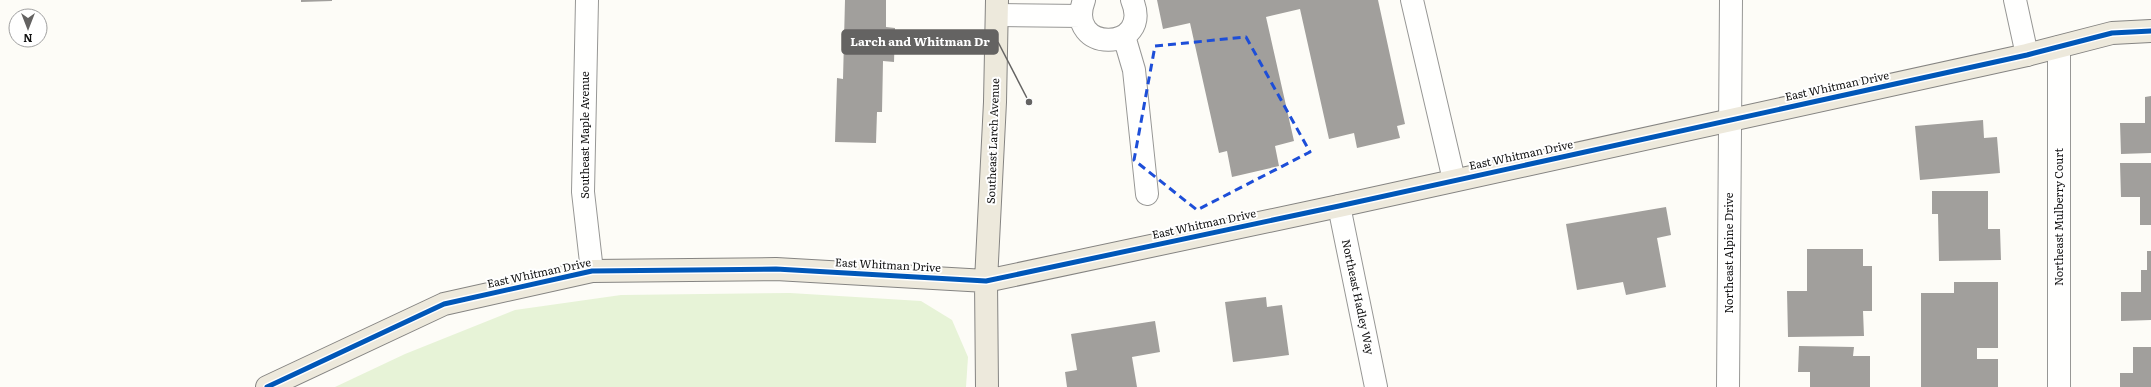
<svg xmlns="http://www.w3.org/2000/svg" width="2151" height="387" viewBox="0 0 2151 387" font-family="Literata,serif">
<rect width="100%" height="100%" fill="#fdfcf7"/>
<path fill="#e7f3d7" d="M790,293l131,8 31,19 16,37 -2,30h-631l70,-33 110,-44 106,-15z"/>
<path fill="#a19f9c" d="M301,0h31v1l-31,1z
M845,0h41v27l9,1 -1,34 -11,-1 -1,51h-5l-1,31 -41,-1 2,-64 6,1z
M1157,0h221l27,124 -8,2 3,12 -43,10 -3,-15 -25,6 -29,-130 -34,8 28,124 -19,5 4,20 -47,11 -5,-26 -8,2 -29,-130 -27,6z
M2151,96v57l-30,1 -1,-31h25v-26z
M1983,120l1,18 13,-1 3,36 -80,7 -5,-54z
M2120,163h31v62h-11v-28h-19z
M1932,191h56v38h12l1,31 -62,1 -1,-47h-6z
M1666,207l5,28 -14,3 9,49 -40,8 -3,-13 -46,8 -11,-66z
M1807,249h56v17h9v45h-9l1,25 -76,1 -1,-46h20z
M2147,251h4v69l-30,1v-29h20v-22h6z
M1954,282h44v66h-21v11h21v28h-77v-94h33z
M1266,297l1,10 15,-2 7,50 -56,7 -8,-60z
M1155,321l5,31 -28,5 5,30h-70l-2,-15 12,-2 -6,-36z
M1799,346l55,1 -1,9h17v31h-60v-15h-12z
M2133,347h18v40h-31v-14h13z"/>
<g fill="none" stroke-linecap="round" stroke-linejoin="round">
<defs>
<path id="minor" d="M587,0l-4,192 9,79
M1084,0c-20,54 70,52 48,0
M1412,0l42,180
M2015,0l12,55
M997,15l84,1
M1124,36l10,34 13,124
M2059,47v340
M1339,206l37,181
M1728,387l3,-387"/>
<path id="major" d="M267,387l177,-83 148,-33 184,-2 210,12 353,-75 688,-151 85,-22 39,-2
M987,387l-1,-106 9,-179 2,-102"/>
</defs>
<use href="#minor" stroke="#979795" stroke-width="24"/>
<use href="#major" stroke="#858482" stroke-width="24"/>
<use href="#minor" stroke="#fffffe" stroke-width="22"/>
<use href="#major" stroke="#ede9dc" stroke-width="22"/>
<defs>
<path id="cycleway" d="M267,387l177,-83 148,-33 184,-2 210,12 353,-75 688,-151 85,-22 39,-2"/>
</defs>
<use href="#cycleway" stroke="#fff" stroke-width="8"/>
<use href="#cycleway" stroke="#0057b8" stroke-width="5"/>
</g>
<path fill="none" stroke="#1d4ed8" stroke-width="3" stroke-dasharray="8 5" stroke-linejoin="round" d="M1246,37l64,115 -113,58 -63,-50 21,-114z"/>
<g text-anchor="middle" stroke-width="4" stroke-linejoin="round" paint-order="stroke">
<g font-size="11" fill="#111" stroke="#fff">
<text transform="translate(1837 86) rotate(-12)" y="4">East Whitman Drive</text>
<text transform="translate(585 135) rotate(-90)" y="4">Southeast Maple Avenue</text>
<text transform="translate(993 141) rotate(-88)" y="4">Southeast Larch Avenue</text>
<text transform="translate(1521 155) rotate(-12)" y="4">East Whitman Drive</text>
<text transform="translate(2059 217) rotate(-90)" y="4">Northeast Mulberry Court</text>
<text transform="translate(1204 224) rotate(-12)" y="4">East Whitman Drive</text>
<text transform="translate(1729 253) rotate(-90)" y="4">Northeast Alpine Drive</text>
<text transform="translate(888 265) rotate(3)" y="4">East Whitman Drive</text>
<text transform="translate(539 273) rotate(-12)" y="4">East Whitman Drive</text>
<text transform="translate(1358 297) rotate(78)" y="4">Northeast Hadley Way</text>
</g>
</g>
<path fill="none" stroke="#646362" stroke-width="1.5" d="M1029 102L998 42"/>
<circle fill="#646362" stroke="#fff" stroke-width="1.5" cx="1029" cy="102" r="4"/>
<rect fill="#646362" stroke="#646362" stroke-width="1.5" x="842" y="30" width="156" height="24" rx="4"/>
<g font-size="12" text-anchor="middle" font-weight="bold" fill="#fff">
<text x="920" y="46">Larch and Whitman Dr</text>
</g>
<g transform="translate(28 28) rotate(180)"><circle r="19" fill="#ffffff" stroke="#a0a0a0"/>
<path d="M0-3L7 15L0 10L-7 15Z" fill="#646362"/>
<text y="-6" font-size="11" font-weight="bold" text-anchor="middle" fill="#111111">N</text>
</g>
</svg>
